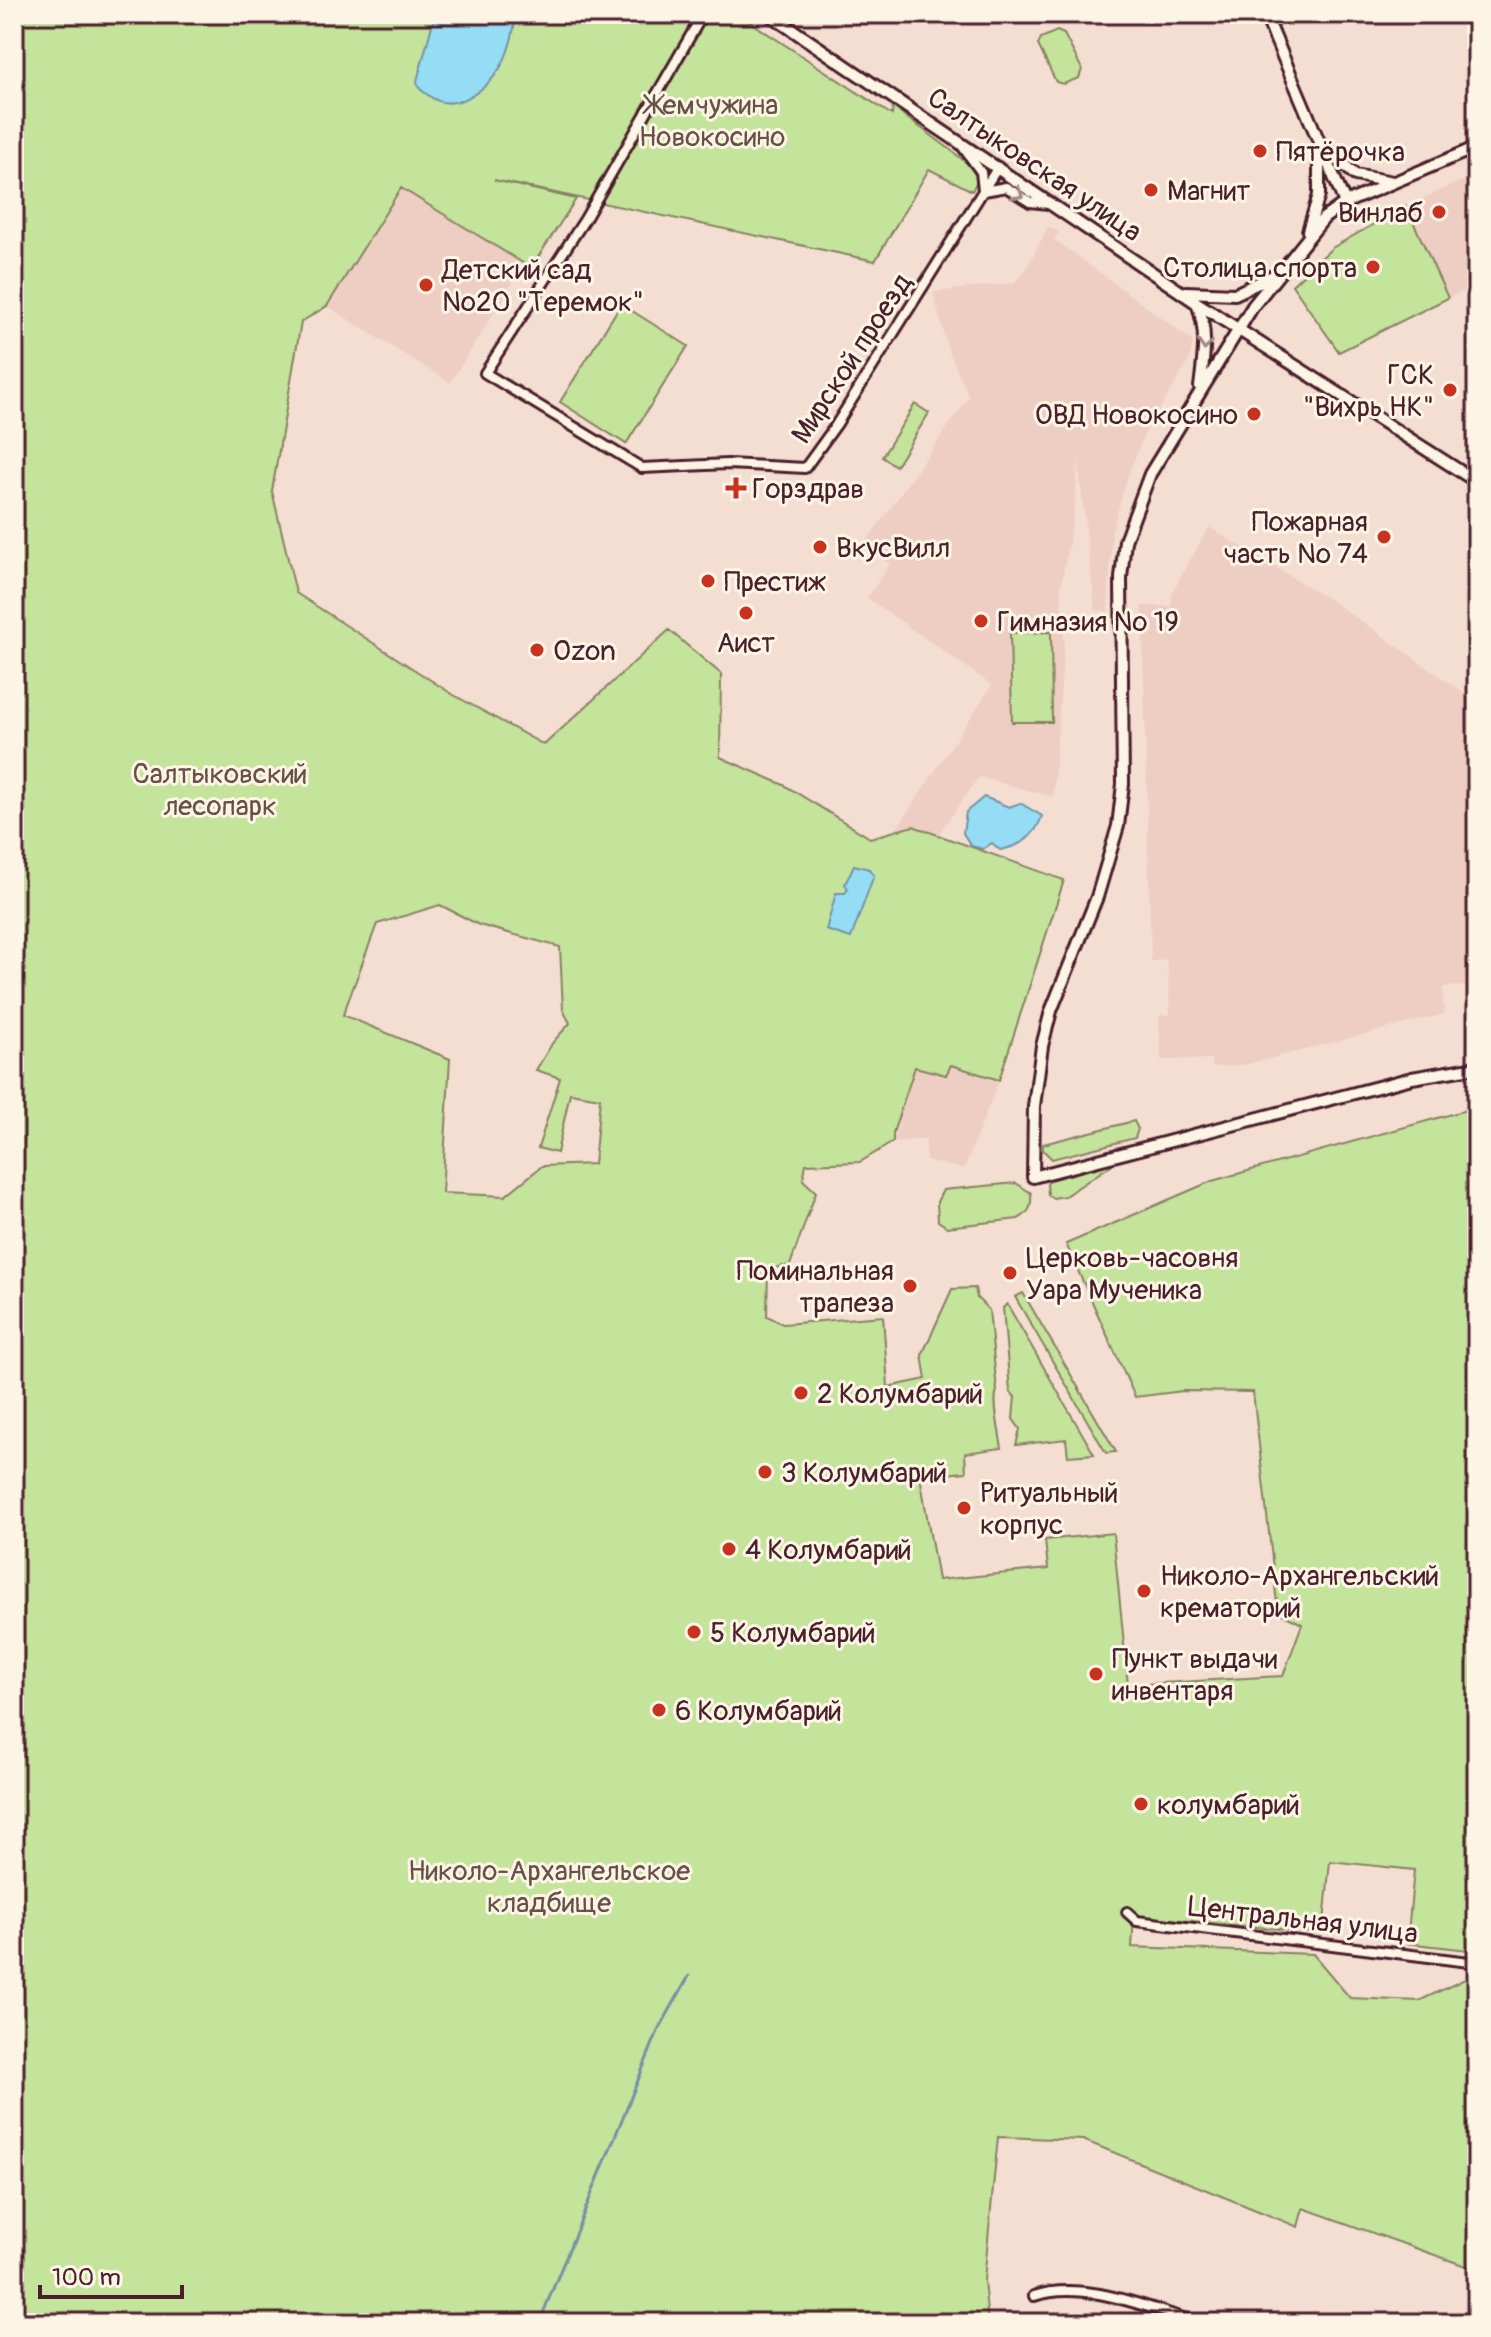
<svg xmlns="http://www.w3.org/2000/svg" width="1491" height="2337" viewBox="0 0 1491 2337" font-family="Pangolin,sans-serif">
<rect width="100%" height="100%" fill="#f4ded1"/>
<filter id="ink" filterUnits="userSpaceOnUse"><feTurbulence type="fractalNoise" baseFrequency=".0125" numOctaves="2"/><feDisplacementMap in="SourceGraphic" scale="16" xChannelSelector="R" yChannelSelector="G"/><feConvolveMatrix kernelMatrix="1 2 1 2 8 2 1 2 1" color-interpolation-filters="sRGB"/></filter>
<g filter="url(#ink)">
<path fill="#eecec3" d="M1477,174v112l-29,12 -42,-92z
M402,187l122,78 -74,118 -123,-77z
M1048,227l11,5 -5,7 139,102 -4,20 -44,72 -17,42 -16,56 -4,80 -13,-1 -17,-150 -3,47 -14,79 3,57 -11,154 -74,-20 -41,58 -25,-9 -18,5 97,-146 -125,-87 23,-34 -26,-19 105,-148 -21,-48 -15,-57 81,-9 12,-14z
M1209,527l132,80 136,95v283l-34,2 1,27 -200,51 -32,2 -1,-8 -50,1 -2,-45h11l-2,-42 -1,-13 -16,1 -9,-355h29l1,-14z
M950,1065l49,15 -35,89 -38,-8v-22l-33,3 22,-75 30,8z"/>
<path fill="#c4e39b" stroke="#878163" stroke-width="2" fill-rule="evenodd" d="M14,14h692l5,3 27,-3 154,101 1,-8c19,16 78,54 86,70l-7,14 -43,-22 -54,92 -381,-81 82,19 -45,69 -130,-80 -74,118 -26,16 -29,169 24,102 156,101 92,51 125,-115 52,44 -1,83 64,28 86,53 43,-12 151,54 -65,200 -48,-15 -5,10 -31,-8 -22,66v9l-33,20 -54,2 -3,16 13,12 -26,73 -22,4 -1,47 16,8 100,-8 5,71 38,-8 -4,-24 30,-66 23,-1 2,10 12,12 8,81c-5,10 3,44 5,57l-37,5 1,19 -46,4 18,104 110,-11 -3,-29 68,-7 15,152 155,-9 19,-52 -24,-12 -25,-220 -70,-1 -48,6 -69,-153 146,-63 265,-74v844l-70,-8 7,-73 -84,-9 -7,72 -189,-17 -2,31 181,7 37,44 69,3 48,-23 10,1v291l-174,-62 -5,19 -215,-87 -85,-3 -14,143 4,43h-974zM440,905l39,20 81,22 3,63 7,13 -17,19 -17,28 24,8 -22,70 19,5 13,-60 30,5 -6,66 -52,2 -37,30 -63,-3 8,-134 -107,-44 34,-91z
M1057,31l7,3 18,35 -3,9 -16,6 -7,-2 -18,-37 3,-7z
M1406,206l42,92 -109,54 -47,-67 40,-37z
M621,304l67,42 -62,98 -66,-42z
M915,404l14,9 -33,53 -14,-9z
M1051,632l1,90h-40l-2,-89z
M1134,1121l4,8 -3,9 -83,21 -9,-9v-6z
M1119,1160l-54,36 -12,2 -5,-3 -1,-11 4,-5z
M1016,1183l15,10c1,13 -1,20 -13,26l-71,8 -9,-6 -1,-19 6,-12z
M1023,1293l93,159 -10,1 -91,-156z
M1007,1304l87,150 -26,2 -2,-17 -50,6 4,-16 -7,-10 2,-22 -5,-6 -7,-83z"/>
<path fill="#94ddf5" stroke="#7691a4" stroke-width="2" d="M435,14h81c-2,17 -7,39 -16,54 -14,23 -48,47 -72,27 -7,-5 -10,-6 -11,-14z
M984,797l25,10 11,-4 22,13c-7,21 -21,30 -42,34l-8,-7 -9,6 -12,-3 -8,-13 3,-21z
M854,865l15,4 5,6 -23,63 -25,-8 10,-37h9l3,-4 -3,-5z"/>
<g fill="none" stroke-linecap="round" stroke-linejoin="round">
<path stroke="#7691a4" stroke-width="3" d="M539,2323l119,-292 31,-55"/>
<defs>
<path id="minor" d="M703,14l-118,205 -100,154 157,95 86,-4 77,4 31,-43 162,-258
M962,146l19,26 2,18
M984,191l22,-4 24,15 19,2
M1127,1912l10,9 340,42
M1034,2296c51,-17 116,13 166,27"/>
<path id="tertiary" d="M769,14l428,289 280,179
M1265,14l80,189
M1477,147l-132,56 -21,15 -71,88 -103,168 -25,67 -4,37 2,206 -5,42 -21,71 -46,114 -9,35 -8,60 -1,71 379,-99 65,-11
M1329,150l26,25 38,7
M1308,231l11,-36v-46
M1186,292l49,2 42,-20
M1197,303c11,29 7,53 3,84"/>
</defs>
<use href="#minor" stroke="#4a1f2b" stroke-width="14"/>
<use href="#tertiary" stroke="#4a1f2b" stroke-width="16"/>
<use href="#minor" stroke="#fcf5e5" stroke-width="8"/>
<use href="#tertiary" stroke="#fcf5e5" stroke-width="10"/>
</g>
<defs><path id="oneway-chevron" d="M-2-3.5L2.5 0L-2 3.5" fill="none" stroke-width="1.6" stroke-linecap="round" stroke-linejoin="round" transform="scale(2)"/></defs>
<g stroke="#a38a88">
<use href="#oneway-chevron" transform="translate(1018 194) rotate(32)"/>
<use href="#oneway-chevron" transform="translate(1205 345) rotate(94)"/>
</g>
</g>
<g fill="#c8321e" stroke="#fcf5e5" stroke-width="3">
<circle cx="1260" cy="151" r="8"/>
<circle cx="1151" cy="190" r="8"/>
<circle cx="1439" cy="212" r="8"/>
<circle cx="1373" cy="267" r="8"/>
<circle cx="426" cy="285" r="8"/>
<circle cx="1450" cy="390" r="8"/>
<circle cx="1254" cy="414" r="8"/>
<path d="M732 476h8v8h8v8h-8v8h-8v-8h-8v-8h8z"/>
<circle cx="1384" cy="537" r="8"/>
<circle cx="820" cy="547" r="8"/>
<circle cx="708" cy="581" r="8"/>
<circle cx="746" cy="613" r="8"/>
<circle cx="981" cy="621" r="8"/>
<circle cx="537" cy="650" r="8"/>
<circle cx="1010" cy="1273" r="8"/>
<circle cx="910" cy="1286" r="8"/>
<circle cx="801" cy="1393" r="8"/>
<circle cx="765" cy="1472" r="8"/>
<circle cx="964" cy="1508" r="8"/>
<circle cx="729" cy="1549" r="8"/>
<circle cx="1144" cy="1591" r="8"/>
<circle cx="694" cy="1632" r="8"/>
<circle cx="1096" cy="1674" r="8"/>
<circle cx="659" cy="1710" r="8"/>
<circle cx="1141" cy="1804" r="8"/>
</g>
<g text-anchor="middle" stroke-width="6" stroke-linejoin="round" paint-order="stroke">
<g font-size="28" fill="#685047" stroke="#fcf5e5">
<text x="712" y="114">Жемчужина<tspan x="712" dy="32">Новокосино</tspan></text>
<text x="220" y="783">Салтыковский<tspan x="220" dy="32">лесопарк</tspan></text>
<text x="549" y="1880">Николо-Архангельское<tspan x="549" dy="32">кладбище</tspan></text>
</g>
<g font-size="28" fill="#4a1f2b" stroke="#fcf5e5" text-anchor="start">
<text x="1276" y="161">Пятёрочка</text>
<text x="1167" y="200">Магнит</text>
<text x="1423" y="222" text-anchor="end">Винлаб</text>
<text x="1357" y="277" text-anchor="end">Столица спорта</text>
<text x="442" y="279">Детский сад<tspan x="442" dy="32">№20 "Теремок"</tspan></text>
<text x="1434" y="384" text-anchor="end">ГСК<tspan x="1434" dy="32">"Вихрь НК"</tspan></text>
<text x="1238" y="424" text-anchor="end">ОВД Новокосино</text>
<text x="752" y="498">Горздрав</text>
<text x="1368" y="531" text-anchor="end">Пожарная<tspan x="1368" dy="32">часть № 74</tspan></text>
<text x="836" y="557">ВкусВилл</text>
<text x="724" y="591">Престиж</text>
<text x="997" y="631">Гимназия № 19</text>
<text x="746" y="652" text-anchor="middle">Аист</text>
<text x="553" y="660">Ozon</text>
<text x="1026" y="1267">Церковь-часовня<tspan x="1026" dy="32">Уара Мученика</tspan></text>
<text x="894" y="1280" text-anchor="end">Поминальная<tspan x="894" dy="32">трапеза</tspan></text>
<text x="817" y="1403">2 Колумбарий</text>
<text x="781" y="1482">3 Колумбарий</text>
<text x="980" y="1502">Ритуальный<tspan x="980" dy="32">корпус</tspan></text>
<text x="745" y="1559">4 Колумбарий</text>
<text x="1160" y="1585">Николо-Архангельский<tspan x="1160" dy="32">крематорий</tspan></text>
<text x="710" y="1642">5 Колумбарий</text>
<text x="1112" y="1668">Пункт выдачи<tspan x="1112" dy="32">инвентаря</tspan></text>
<text x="675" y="1720">6 Колумбарий</text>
<text x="1157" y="1814">колумбарий</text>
</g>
<g font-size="28" fill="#4a1f2b" stroke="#fcf5e5">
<text transform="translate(1035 164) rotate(34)" y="10">Салтыковская улица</text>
<text transform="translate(851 358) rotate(-57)" y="10">Мирской проезд</text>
<text transform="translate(1303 1919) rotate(7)" y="10">Центральная улица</text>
</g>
</g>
<rect width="1491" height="2337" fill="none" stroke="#fcf5e5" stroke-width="48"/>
<rect x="24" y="24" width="1443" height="2289" fill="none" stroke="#4a1f2b" stroke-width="3" filter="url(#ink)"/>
<path d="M40 2285v12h142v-12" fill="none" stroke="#4a1f2b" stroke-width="4"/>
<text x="52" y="2285" font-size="24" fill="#4a1f2b" stroke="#fcf5e5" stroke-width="6" paint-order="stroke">100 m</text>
</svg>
